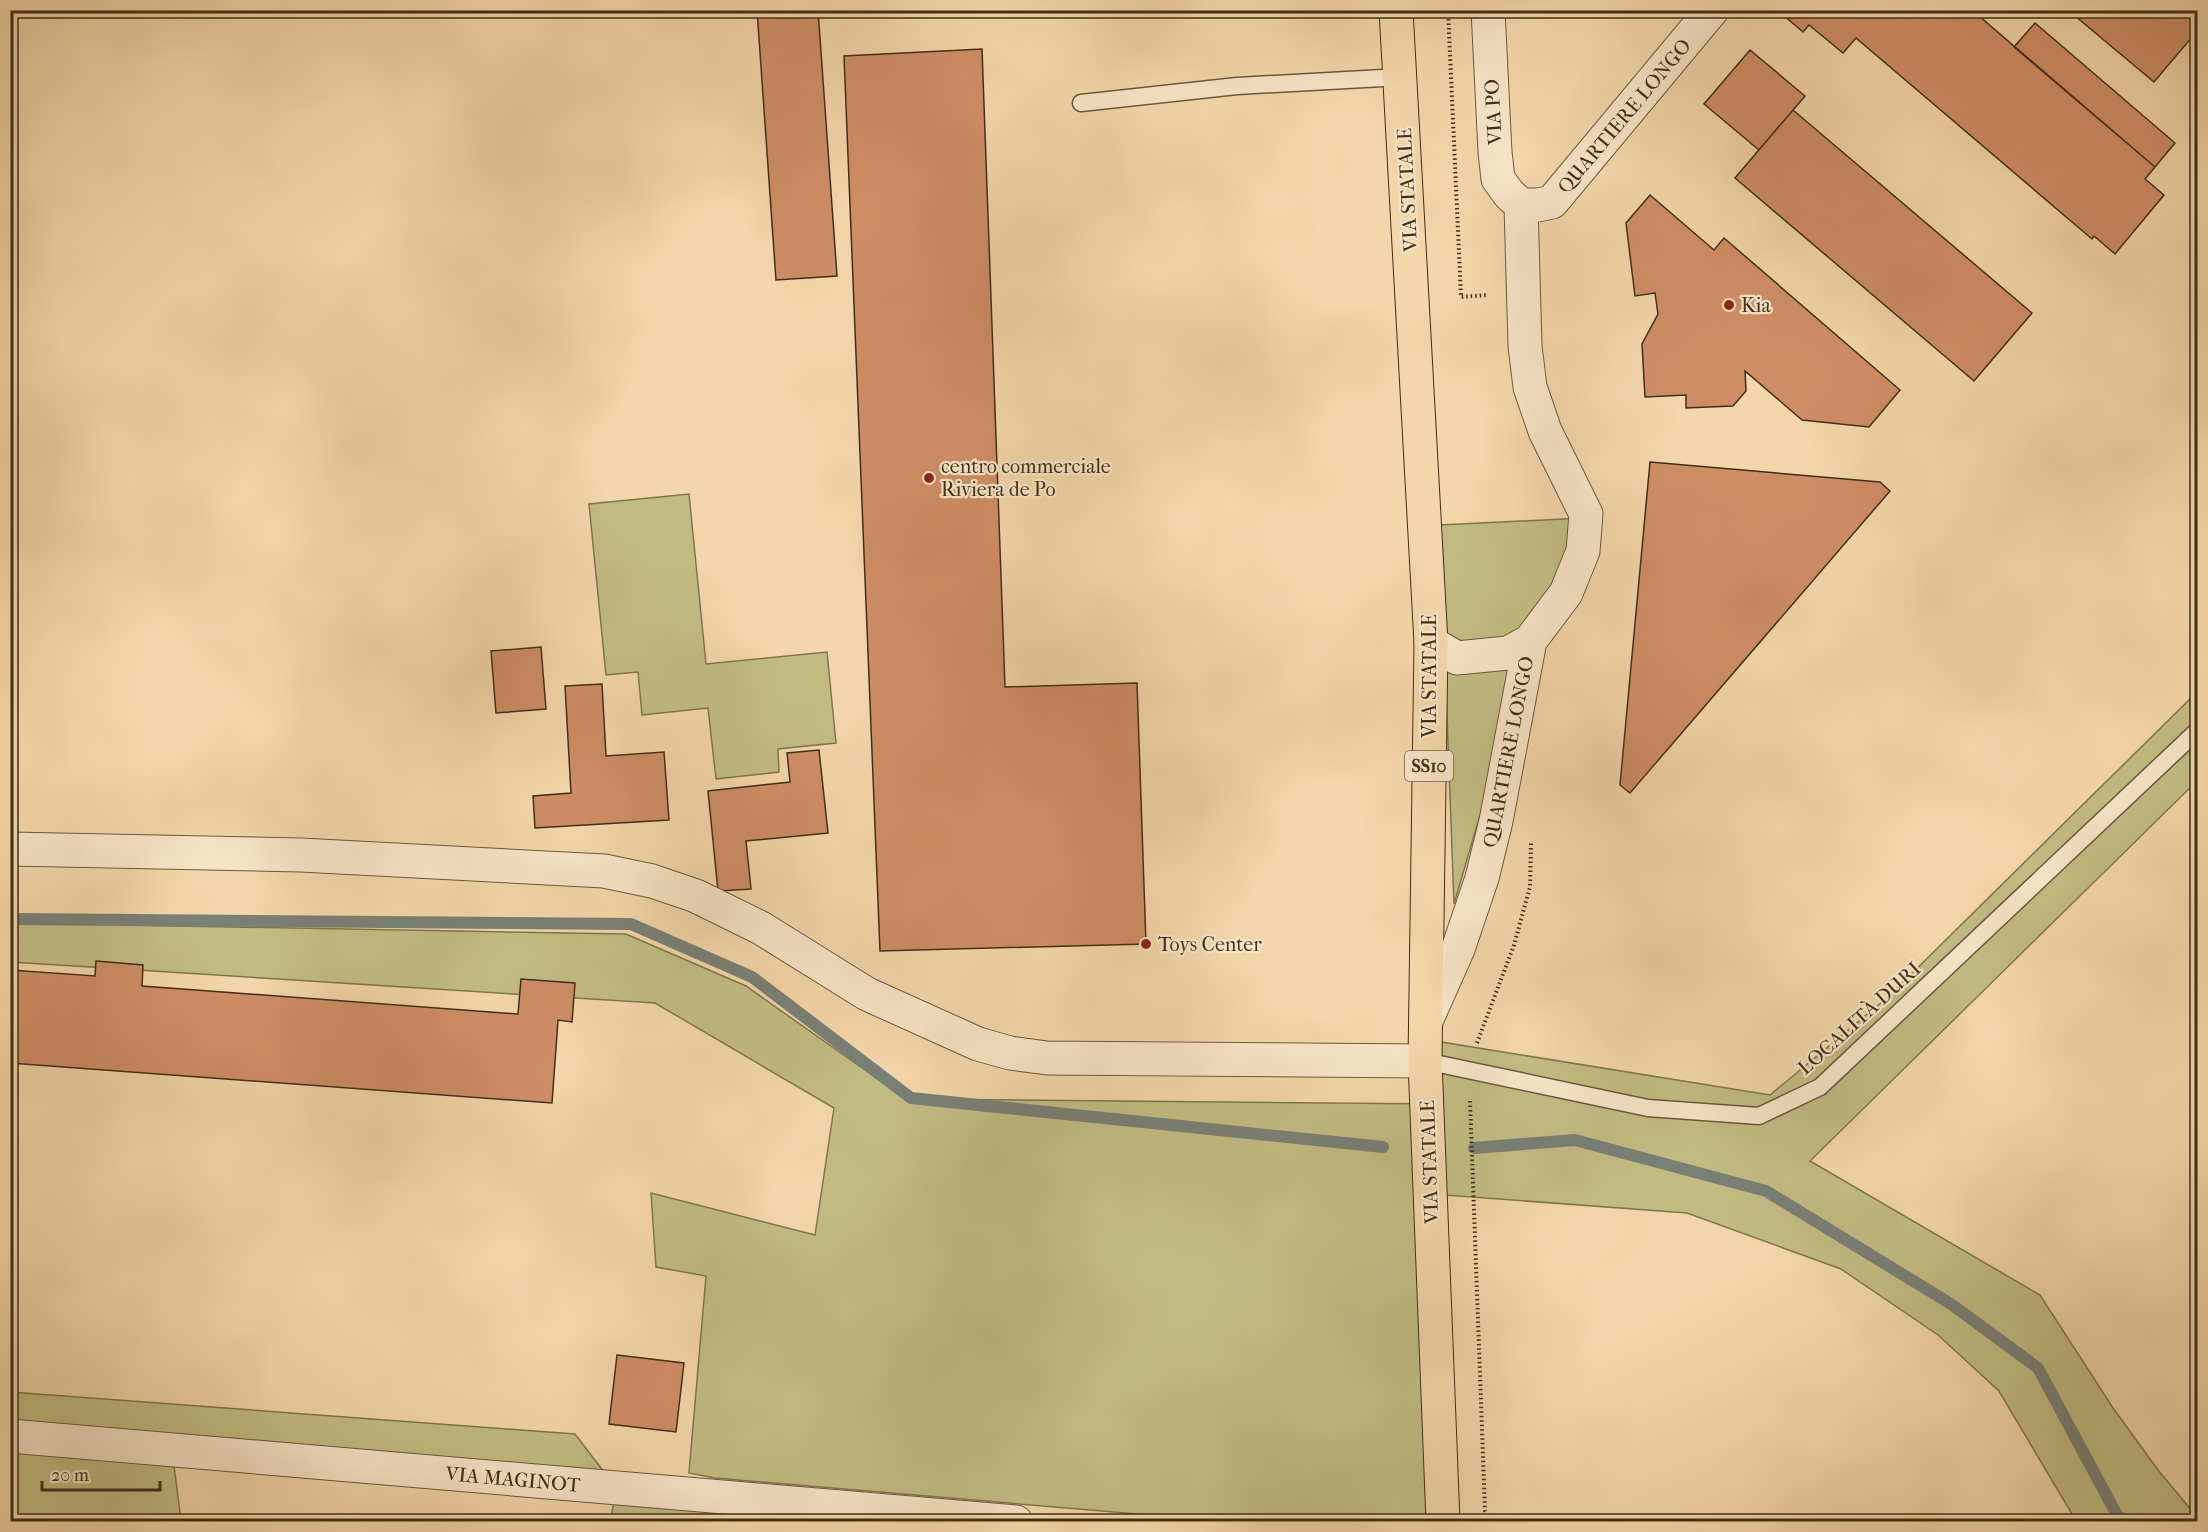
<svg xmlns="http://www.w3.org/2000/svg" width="2208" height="1532" viewBox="0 0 2208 1532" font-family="'IM FELL French Canon',serif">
<rect width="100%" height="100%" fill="#f3d6a9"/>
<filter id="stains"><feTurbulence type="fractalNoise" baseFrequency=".00333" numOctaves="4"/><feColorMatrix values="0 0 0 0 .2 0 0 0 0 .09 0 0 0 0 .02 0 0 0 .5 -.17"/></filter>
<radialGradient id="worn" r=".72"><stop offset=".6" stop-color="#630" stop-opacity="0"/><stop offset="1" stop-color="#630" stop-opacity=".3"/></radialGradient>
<path fill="#c2bc83" stroke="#80764e" stroke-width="1.5" d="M689,494l17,170 121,-12 9,91 -58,6 1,23 -63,7 -8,-71 -66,7 -4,-43 -32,3 -17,-171z
M1583,518l-62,157 -67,229 -14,-379z
M2197,692v89l-387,380 230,134 73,113 45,62 39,47v4h-121l-77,-130 -61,-56 -97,-66 -154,-56 -242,-18 -12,326h-213l-505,-43 -26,-5 17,-197 -50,-9 -5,-74 164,42 19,-127 -179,-105 -644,-41 -1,-39 616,11 120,52 160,113 536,5 -1,-62 329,53 118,-98z
M10,1392l565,42 42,55 291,32h-298l7,-32 -606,-55z
M11,1435l162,23 8,63 -170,1z"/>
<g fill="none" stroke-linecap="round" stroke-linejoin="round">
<path stroke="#798076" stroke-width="12" d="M10,919l621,5 121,53 159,121 472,49
M1474,1148l101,-8 191,51 185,113 87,64 79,147 8,7"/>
</g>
<path fill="#cf8d66" stroke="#3f2f18" stroke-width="1.5" d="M757,10h61l19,266 -61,4z
M1783,10h189l183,157 -10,12 19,16 -49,59 -21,-18 -2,3 -236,-201 -13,15 -34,-28 -6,7 -22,-19z
M2068,10h130v20l-44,52z
M2035,23l140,120 -20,24 -141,-120z
M982,49l23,638 132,-4 9,261 -266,7 -36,-895z
M1750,50l55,46 -46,54 -55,-46z
M1793,110l239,203 -58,68 -239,-203z
M1650,195l64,55 10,-12 176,152 -31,37 -67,-7 -57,-49 1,20 -13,15 -47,2v-13l-41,2 -3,-53 16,-30 -3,-21 -20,3 -9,-73z
M1650,462l230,20 10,9 -260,302 -10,-8z
M541,647l5,62 -50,4 -5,-62z
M602,684l4,72 58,-4 5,68 -134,8 -2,-32 38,-3 -6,-107z
M819,750l9,83 -82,8 5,48 -33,2 -10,-100 82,-9 -3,-29z
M96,961l47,4 -1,21 376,28 3,-35 54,4 -3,39 -14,-2 -6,83 -542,-40v-93l85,6z
M617,1355l67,8 -8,69 -67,-8z"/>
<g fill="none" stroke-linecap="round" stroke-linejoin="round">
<defs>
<path id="lane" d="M1081,103l156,-17 164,-9
M1425,1061l223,47 111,8 61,-29 378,-357"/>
<path id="street" d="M1488,10l7,142 3,27 11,15 12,11
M1521,205h17l14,-3 160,-192
M1431,643l26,15 51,-5 22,-12
M10,849l291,6 303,16 48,10 44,15 65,32 106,66 111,50 32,9 37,5 378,3
M1426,1021l32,-72 24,-71 14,-57 34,-180 36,-48 17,-42 3,-37 -41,-83 -15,-44 -5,-41 -4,-141
M10,1436l1006,86"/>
<path id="primary" d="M1396,10l35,633 -6,418 18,461"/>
</defs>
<use href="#lane" stroke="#6c593c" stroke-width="19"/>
<use href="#street" stroke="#6c593c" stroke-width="35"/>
<use href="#primary" stroke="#3f2f18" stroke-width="35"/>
<path stroke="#3f2f18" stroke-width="4" stroke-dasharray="1.5 3" stroke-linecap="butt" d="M1448,10l13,287 27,-2
M1477,1043l37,-98 16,-58 1,-44
M1470,1101l15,410 6,11"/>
<use href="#lane" stroke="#f7e4c7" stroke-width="16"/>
<use href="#street" stroke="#f7e4c7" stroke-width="33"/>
<use href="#primary" stroke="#f3d6a9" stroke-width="33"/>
</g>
<g fill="#8f2418" stroke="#f7e4c7" stroke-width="2">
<circle cx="1729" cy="305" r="6"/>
<circle cx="929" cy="478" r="6"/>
<circle cx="1146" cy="944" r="6"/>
</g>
<g text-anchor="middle" stroke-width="4.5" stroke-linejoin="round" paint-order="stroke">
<rect fill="#f7e4c7" stroke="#76654c" stroke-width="1.5" x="1405" y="751" width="48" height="30" rx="4.5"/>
<g font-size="18" font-weight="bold" fill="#3f2f18">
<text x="1429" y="772">SS10</text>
</g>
<g font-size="20" fill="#3f2f18" stroke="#f7e4c7">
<text transform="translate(1493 112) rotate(-93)" y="7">VIA PO</text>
<text transform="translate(1624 116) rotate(-50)" y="7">QUARTIERE LONGO</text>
<text transform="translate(1407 190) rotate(-93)" y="7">VIA STATALE</text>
<text transform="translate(1429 676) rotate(-90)" y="7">VIA STATALE</text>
<text transform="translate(1508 752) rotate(-79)" y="7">QUARTIERE LONGO</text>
<text transform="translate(1859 1018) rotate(-42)" y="7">LOCALITÀ DURI</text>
<text transform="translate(1429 1162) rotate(-92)" y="7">VIA STATALE</text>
<text transform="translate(513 1479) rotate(5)" y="7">VIA MAGINOT</text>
</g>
<g font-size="20" fill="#3f2f18" stroke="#f7e4c7" text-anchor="start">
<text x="1741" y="312">Kia</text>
<text x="941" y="473">centro commerciale<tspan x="941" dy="23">Riviera de Po</tspan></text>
<text x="1158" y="951">Toys Center</text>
</g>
</g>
<rect width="2208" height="1532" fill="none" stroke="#f3d6a9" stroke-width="36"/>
<rect x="12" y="12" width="2184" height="1508" fill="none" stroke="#3f2f18" stroke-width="3"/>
<rect x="18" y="18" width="2172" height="1496" fill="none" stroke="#3f2f18" stroke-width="1.5"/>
<path d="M42 1481v9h118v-9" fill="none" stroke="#3f2f18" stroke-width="3"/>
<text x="51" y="1481" font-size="18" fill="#3f2f18" stroke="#f7e4c7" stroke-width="4.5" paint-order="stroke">20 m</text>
<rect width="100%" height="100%" filter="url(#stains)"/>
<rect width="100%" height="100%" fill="url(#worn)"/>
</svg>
